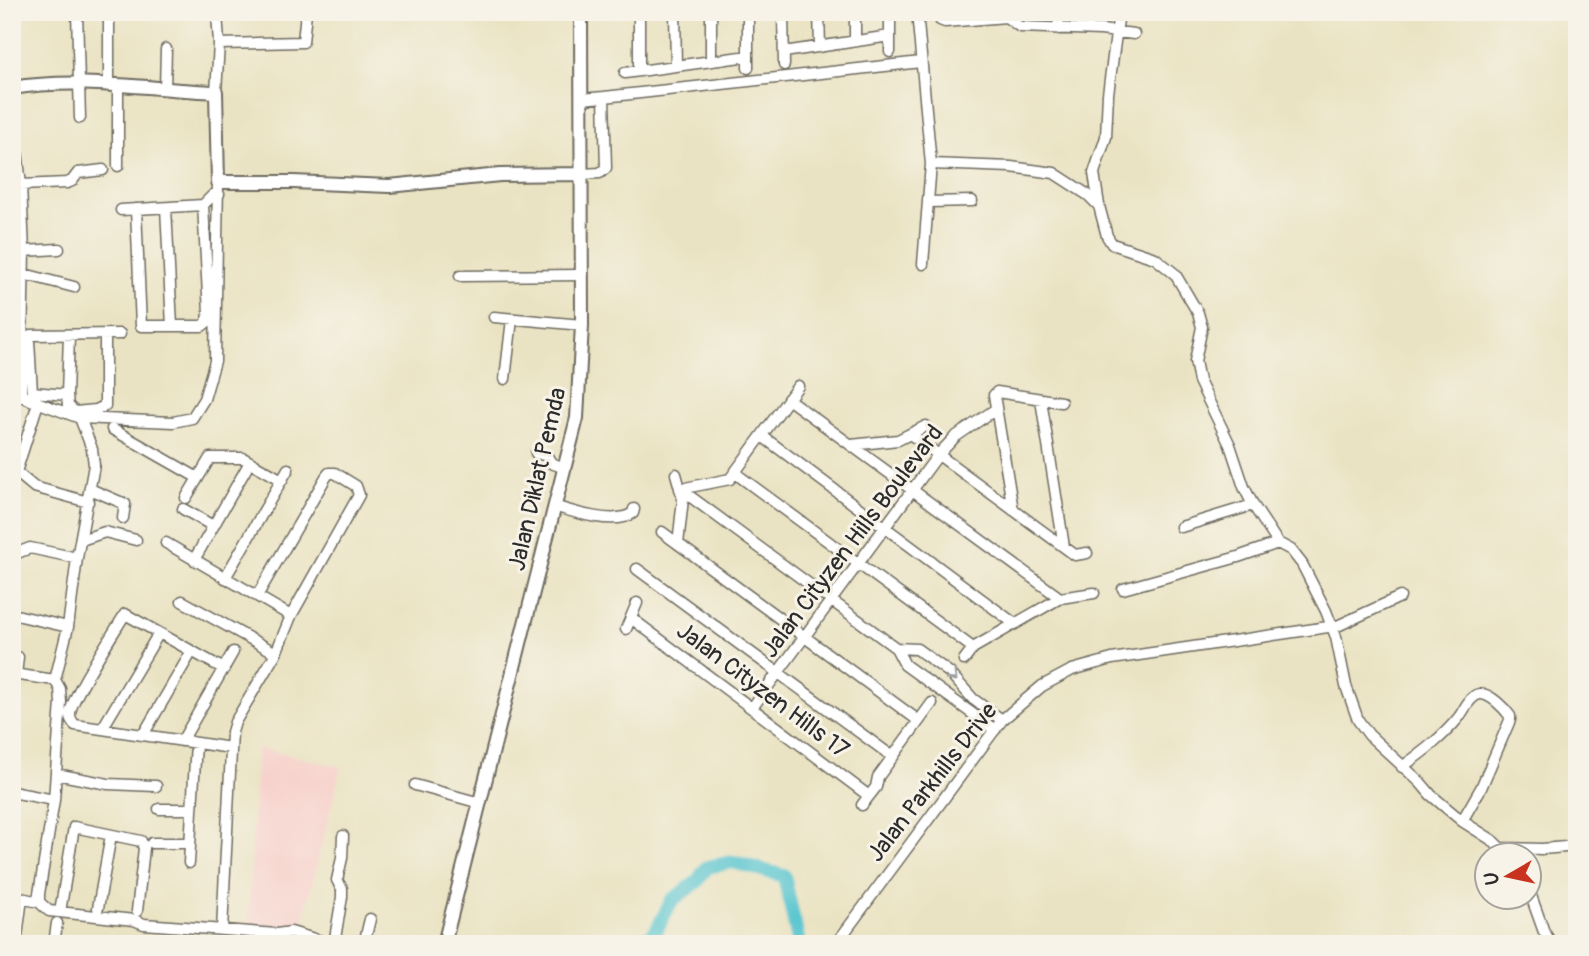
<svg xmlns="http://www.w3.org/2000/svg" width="1589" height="956" viewBox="0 0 1589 956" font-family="Pangolin,sans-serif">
<rect width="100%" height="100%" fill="#f7f3e8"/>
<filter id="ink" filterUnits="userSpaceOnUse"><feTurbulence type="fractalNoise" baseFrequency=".0143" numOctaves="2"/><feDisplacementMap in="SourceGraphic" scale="14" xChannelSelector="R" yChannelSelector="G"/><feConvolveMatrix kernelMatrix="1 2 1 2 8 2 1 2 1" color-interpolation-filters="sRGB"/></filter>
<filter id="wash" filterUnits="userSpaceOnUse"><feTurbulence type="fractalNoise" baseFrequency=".00686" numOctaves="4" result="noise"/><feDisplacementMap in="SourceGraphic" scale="28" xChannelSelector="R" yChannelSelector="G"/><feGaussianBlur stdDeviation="1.57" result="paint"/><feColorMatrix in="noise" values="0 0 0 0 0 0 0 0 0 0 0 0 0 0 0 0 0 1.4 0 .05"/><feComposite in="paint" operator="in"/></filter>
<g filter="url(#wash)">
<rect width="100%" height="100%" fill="#eae3c3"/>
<path fill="#f7d0cb" d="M257,748l84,19 -40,161 -53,-3z"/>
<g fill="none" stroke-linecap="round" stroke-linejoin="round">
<path stroke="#5ac6d0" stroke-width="14" d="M641,944l15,-13 16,-31 25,-18 10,-15 26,-5 51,14 15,68"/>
</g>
</g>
<g filter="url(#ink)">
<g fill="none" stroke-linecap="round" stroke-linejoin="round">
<defs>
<path id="minor" d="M77,12l3,106
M639,12v58
M675,12l1,54
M711,12v49
M748,12v56
M783,12l1,53
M819,12l1,34
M855,12v29
M917,12l14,152 -8,100
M937,12l3,8 5,2 61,-5 14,10 81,3 33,4
M1058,12l1,17
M219,44l84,-2 3,-30
M784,52l106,-16
M890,52v-40
M625,73l123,-17
M109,86v-74
M118,86v80
M165,89l1,-40
M216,92l3,-48 -2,-32
M581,99l23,-2
M12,108l9,77 3,66 -3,145
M931,164l80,3 43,6 34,22 11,11 8,30 5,8 43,14 20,16 23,39 4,14 -7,34 4,20 31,64 14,42 9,18 25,38 13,7 11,14 24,47 10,26 10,49 12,34 11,15 51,47 11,13 31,26 30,19 15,15
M582,174l18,-1 6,-5 -2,-71 317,-35
M21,185l46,-2 5,-2 6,-8 25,-3
M929,202l43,-1
M1099,205l-5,-32 12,-36 2,-43 11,-82
M166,208l6,118
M136,209l5,117h61l5,-4 2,-9 -6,-108
M121,210l82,-5 10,-10 6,-1
M12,244l11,-1
M24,251l35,-2
M24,274l50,13
M460,276l122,-1
M494,317l88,8
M105,335v71l-9,4 -21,2 -7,-6 -1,-11 -35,-3 -3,-51 2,-6 89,-1
M505,379l7,-60
M12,393l68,25 12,31 2,16 -17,93 -9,69 -13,53 5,9 1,13 -7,98 -15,94v8
M67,395l2,-60
M788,399l272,199
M1041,400l23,147
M80,418l93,4 19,-4 12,-19 11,-38 3,-179
M112,429l86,49
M910,434l165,121 12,-2
M762,436l253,188
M851,445l47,-5 28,-14
M536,453l11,3 4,7 14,5
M16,472l22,-69
M12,473l4,-1 18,15 54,15
M735,473l238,175
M676,474l7,25 -5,45
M90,489l35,15 -2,14
M680,489l216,159 9,17 90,65
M680,489l50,-10 68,-93
M186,498l24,-40h33l39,22
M554,506c19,6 62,20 79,7l1,-4
M183,509l30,17
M1013,510l-19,-115 3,-3 64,10
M1181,527l72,-22
M662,532l257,189
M81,540l24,-8 31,8
M166,543l125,73
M12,555l18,-7 47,10
M194,560l56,-98
M637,569l256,188
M225,578l63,-109
M1123,589l115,-32 40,-14
M182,601l94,52
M12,614l56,13
M631,618l238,178
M1333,628l67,-31
M626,629l11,-26
M896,648l21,1 33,24 23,26 29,21
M12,657h6l-2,18
M964,660l9,-12 87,-50 34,-5
M224,669l-99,-55c-10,17 -56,86 -55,101 0,5 2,6 5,10l156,23
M12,674l43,6
M752,708l186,-253 17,-18 41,-28
M102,729l57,-96
M143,735l49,-84
M182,741l51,-89
M1402,767c21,-15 41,-30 57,-50 6,-8 11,-22 21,-23 10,-1 25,15 30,22v4l-29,68 -19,33
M56,774l52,10 48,2
M415,785l65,18
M12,792l42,8
M862,805l14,-18 2,-10 54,-74
M159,809h33
M152,843h38
M1502,848l40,1 35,-3
M189,863l7,-120
M1530,893l14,39 8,12
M12,896l27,6 10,9 85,9 10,4 133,10 14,-2 40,12
M98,908l13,-73
M60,912l14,-85 67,14 3,7 -7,63
M222,930l10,-198 3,-10 41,-69 15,-37 68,-121 -3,-9 -21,-13h-6l-3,4 -69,119
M16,944l6,-46
M54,944l3,-21
M334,944l8,-47v-8l-5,-9 5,-22 1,-22
M364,944l6,-25
M836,944l166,-224 40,-34 30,-16 40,-11 216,-32"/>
<path id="tertiary" d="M12,88c66,-11 137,1 204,4l2,90h75l96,4 111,-11 82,-1
M444,944l133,-526 5,-93 -1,-313"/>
</defs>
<use href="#minor" stroke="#6e6b60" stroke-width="13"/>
<use href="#tertiary" stroke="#6e6b60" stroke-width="16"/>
<use href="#minor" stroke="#fff" stroke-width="10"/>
<use href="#tertiary" stroke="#fff" stroke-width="12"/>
</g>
<defs><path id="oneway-chevron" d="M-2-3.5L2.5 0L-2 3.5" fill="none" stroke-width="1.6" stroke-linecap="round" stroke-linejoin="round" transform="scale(1.75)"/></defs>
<use stroke="#a0a0a0" href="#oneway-chevron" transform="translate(953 677) rotate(45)"/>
</g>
<g text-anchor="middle" stroke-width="6" stroke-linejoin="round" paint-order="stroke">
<g font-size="24" fill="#2b2b2b" stroke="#f7f3e8">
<text transform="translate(537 479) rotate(-77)" y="8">Jalan Diklat Pemda</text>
<text transform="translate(852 541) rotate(-53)" y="8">Jalan Cityzen Hills Boulevard</text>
<text transform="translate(763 690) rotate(37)" y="8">Jalan Cityzen Hills 17</text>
<text transform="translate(932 782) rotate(-52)" y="8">Jalan Parkhills Drive</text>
</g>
</g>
<rect width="1589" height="956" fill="none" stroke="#f7f3e8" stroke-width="42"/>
<g transform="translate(1508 876) rotate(261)"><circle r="33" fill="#f7f3e8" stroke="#a5a39c" stroke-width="2"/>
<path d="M0-5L12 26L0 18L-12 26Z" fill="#c8321e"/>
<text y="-10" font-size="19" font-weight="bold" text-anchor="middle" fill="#2b2b2b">U</text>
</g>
</svg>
